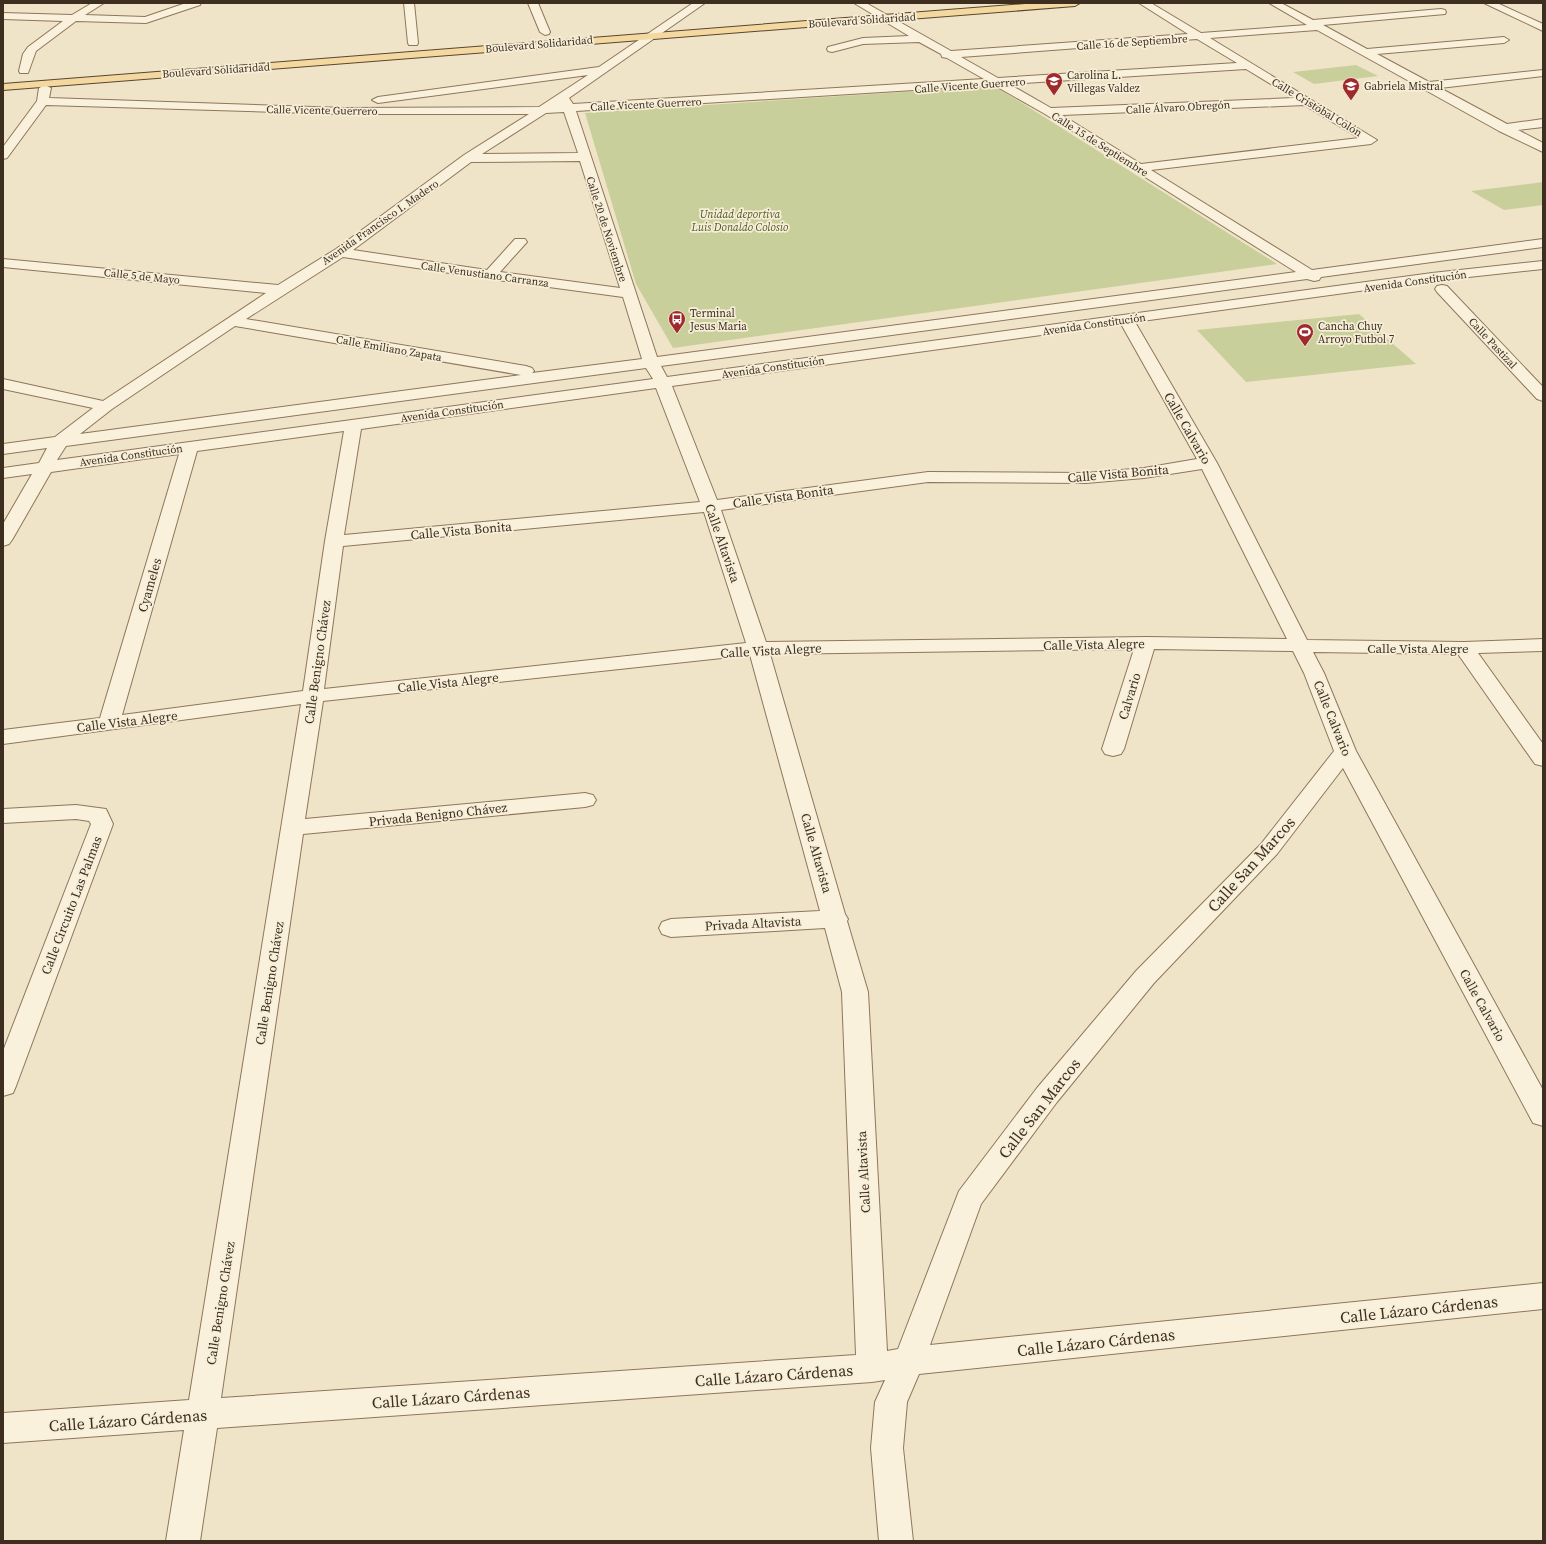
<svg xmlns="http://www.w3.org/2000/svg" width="1546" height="1544" viewBox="0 0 1546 1544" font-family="'Source Serif 4',serif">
<rect width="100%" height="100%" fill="#f0e4c8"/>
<path fill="#c9cf9b" d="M1356,65l22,11 -64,8 -21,-12z
M995,86l282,178 -604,84 -37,-64 -51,-171z
M1543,182v23l-39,5 -33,-19z
M1359,314l57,50 -170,18 -49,-52z"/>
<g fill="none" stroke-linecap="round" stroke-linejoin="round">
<defs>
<path id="minor" d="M92,3h12l-19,12 60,2 41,-14h15l-1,2 -54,18 -70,-2 -40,30 -8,22h-8l-1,-2 4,-17 5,-7 35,-26 -60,-2v-6l69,2z
M404,3h10l4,40 -1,2h-8l-1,-2z
M528,3h10l12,29 -1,2 -4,1 -5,-3z
M693,3h12l-136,95 4,6 411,-25 -37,-21 -5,-1 -1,-3 -22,-12 -56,2 -31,8 -4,-1 -1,-2 1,-2 35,-9 46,-2 -55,-33h12l85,48 237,-17 -49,-31h12l50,30 106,-8 -38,-22h12l32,17 128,-11 4,1 1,2 -1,2 -122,11 44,24 137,-12 5,3 -5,3 -127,11 52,28 114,-12v6l-103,12 67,36 36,-5v8l-25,3 25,13v9l-44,-21 -182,-101 -107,8 167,102 -6,4 -220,26 161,100 231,-31v8l-222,30 -2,3 -5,1 -7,-2 -646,87 6,11 765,-104 111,-12v8l-111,12 -297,41 82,141 90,177 157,2 79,-3v12l-65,2 65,91v22l-8,-2 -77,-110 -145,-2 11,21 32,78 187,339v36l-10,-3 -190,-355 -66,86 -123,129 -97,119 -76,102 -51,141 613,-62v26l-624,65 -12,28 -4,46 10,93h-34l-8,-93 4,-46 10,-22 -13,2 -655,46 -17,113h-34l18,-111 -181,13v-30l186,-13 112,-696 -298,40v-14l97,-12 79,-264 -128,18 -39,68 -3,4 -6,2v-22l29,-50 -29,4v-10l36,-5 8,-15 -44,6v-10l52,-7 38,-29 -90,-19v-10l100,22 163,-108 -263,-26v-8l275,26 58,-36 128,-94 65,-41h-185l-298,-9 -39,53 -4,1v-12l34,-46 2,-13 6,-3 6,3 -2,10 295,10 195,-1 49,-32 -210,28 -6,-3 6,-3 221,-30zM1197,39l40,24 -239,15 -37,-21zM1246,69l48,29 -243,10 -42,-24zM994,85l51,29 251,158 -639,85 -81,-246zM1304,105l55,33 -218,26 -79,-49zM564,112l14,41 -96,1 64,-41zM580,161l40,127 -120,-16 27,-30 -2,-3h-10l-28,31 -134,-20 118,-88zM343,257l147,22 133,18 19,62 -110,14 2,-2 -2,-3 -6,-2 -280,-47zM1121,324l76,135 -53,9 -58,5 -158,-1 -211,28 -45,-114zM235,326l286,49 -441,59 32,-25zM646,368l7,11 -596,81 9,-14zM656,388l44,114 -356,33 17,-106zM344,431l-19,110 -22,150 -181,24 75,-264zM1202,469l85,170 -141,-2 -380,5 -45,-132 207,-28 158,1 58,-5zM704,512l42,131 -422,46 19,-143zM1134,649l-32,100 3,5 8,2 8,-2 3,-5 30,-100 139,2 11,22 30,78 -73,93 -125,127 -99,117 -78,103 -61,158 -11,2 -19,-359 -21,-71 1,-2 -3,-5 -75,-260zM750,655l70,256 -149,8 -9,3 -3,6 3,6 9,3 154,-9 17,64 14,363 -635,43 82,-564 282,-27 8,-2 3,-5 -3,-5 -8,-2 -280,26 18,-118z
M1484,3h13l46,21v7z
M1442,285l5,1 96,101v14l-6,-2 -100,-107 -2,-3 2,-3z
M76,805l30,4 7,15 -97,262 -3,7 -10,3v-45l88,-227 -2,-3 -13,-2 -73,4v-14z"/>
<path id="major" d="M1037,3h43l-5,3 -1072,84v-6z"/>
</defs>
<use href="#minor" stroke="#8d765c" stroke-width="2"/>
<use href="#major" stroke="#5b4430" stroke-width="2"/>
<use href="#minor" fill="#faf1dc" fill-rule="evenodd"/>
<use href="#major" fill="#f3d9a0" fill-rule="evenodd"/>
</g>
<defs>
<symbol id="school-pin" viewBox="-11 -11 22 30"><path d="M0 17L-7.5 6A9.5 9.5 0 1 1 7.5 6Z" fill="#9e2a2b" stroke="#f7eed8"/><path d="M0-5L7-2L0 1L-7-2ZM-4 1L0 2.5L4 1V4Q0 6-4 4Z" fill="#fff"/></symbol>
<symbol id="bus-pin" viewBox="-11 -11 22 30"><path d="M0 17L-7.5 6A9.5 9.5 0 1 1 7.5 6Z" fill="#9e2a2b" stroke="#f7eed8"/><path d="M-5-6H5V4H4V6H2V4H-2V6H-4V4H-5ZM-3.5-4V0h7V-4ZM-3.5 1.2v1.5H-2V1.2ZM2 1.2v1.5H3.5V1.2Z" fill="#fff"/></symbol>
<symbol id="stadium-pin" viewBox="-11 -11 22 30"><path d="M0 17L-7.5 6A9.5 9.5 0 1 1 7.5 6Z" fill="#9e2a2b" stroke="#f7eed8"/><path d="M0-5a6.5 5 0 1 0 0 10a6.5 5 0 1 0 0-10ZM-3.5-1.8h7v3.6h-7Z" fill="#fff"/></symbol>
</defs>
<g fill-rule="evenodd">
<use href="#school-pin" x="1044" y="71" width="20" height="27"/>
<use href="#school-pin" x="1341" y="76" width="20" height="27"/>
<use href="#bus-pin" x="667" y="309" width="20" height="27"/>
<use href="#stadium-pin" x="1295" y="322" width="20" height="27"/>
</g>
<g text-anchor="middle" stroke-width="3.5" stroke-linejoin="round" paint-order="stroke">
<g font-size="11" fill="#3d2e20" stroke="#f7eed8">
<text transform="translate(862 20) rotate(-4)" y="4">Boulevard Solidaridad</text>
<text transform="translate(1132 42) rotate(-4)" y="4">Calle 16 de Septiembre</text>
<text transform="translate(539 44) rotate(-5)" y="4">Boulevard Solidaridad</text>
<text transform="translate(216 70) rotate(-4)" y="4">Boulevard Solidaridad</text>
<text transform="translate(970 85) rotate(-4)" y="4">Calle Vicente Guerrero</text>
<text transform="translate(646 104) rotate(-3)" y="4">Calle Vicente Guerrero</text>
<text transform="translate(1178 107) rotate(-3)" y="4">Calle Álvaro Obregón</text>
<text transform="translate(1317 107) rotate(31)" y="4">Calle Cristóbal Colón</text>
<text transform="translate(322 110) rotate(1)" y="4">Calle Vicente Guerrero</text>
<text transform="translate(1100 144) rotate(32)" y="4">Calle 15 de Septiembre</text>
<text transform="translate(380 222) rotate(-35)" y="4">Avenida Francisco I. Madero</text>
<text transform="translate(607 229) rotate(72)" y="4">Calle 20 de Noviembre</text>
<text transform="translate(485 274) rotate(8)" y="4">Calle Venustiano Carranza</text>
<text transform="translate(142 276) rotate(6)" y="4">Calle 5 de Mayo</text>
<text transform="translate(1415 281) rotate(-8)" y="4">Avenida Constitución</text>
<text transform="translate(1094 324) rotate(-8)" y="4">Avenida Constitución</text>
<text transform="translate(1493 343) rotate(47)" y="4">Calle Pastizal</text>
<text transform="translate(389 348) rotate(10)" y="4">Calle Emiliano Zapata</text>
<text transform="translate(773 367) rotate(-8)" y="4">Avenida Constitución</text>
<text transform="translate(452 411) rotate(-8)" y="4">Avenida Constitución</text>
<text transform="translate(131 455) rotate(-8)" y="4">Avenida Constitución</text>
</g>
<g font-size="11" fill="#3d2e20" stroke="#f7eed8" text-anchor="start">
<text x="1067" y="79">Carolina L.<tspan x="1067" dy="13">Villegas Valdez</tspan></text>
<text x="1364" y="90">Gabriela Mistral</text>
<text x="690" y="317">Terminal<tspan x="690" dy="13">Jesus Maria</tspan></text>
<text x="1318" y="330">Cancha Chuy<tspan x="1318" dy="13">Arroyo Futbol 7</tspan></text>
</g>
<g font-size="11" font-style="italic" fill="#4d5a26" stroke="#f7eed8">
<text x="740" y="218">Unidad deportiva<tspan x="740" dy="13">Luis Donaldo Colosio</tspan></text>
</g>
<g font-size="13" fill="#3d2e20" stroke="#f7eed8">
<text transform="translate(1188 428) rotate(60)" y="5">Calle Calvario</text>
<text transform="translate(1118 473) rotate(-5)" y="5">Calle Vista Bonita</text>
<text transform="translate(783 496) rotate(-8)" y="5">Calle Vista Bonita</text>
<text transform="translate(461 530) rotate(-5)" y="5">Calle Vista Bonita</text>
<text transform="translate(723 543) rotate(71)" y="5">Calle Altavista</text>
<text transform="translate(149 585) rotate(-74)" y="5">Cyameles</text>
<text transform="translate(1094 644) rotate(-1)" y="5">Calle Vista Alegre</text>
<text x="1418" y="653">Calle Vista Alegre</text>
<text transform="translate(771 650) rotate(-3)" y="5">Calle Vista Alegre</text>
<text transform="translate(317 662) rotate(-82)" y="5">Calle Benigno Chávez</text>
<text transform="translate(448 682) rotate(-6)" y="5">Calle Vista Alegre</text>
<text transform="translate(1129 696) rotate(-73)" y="5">Calvario</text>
<text transform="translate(1333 718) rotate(68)" y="5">Calle Calvario</text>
<text transform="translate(127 721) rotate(-7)" y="5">Calle Vista Alegre</text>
<text transform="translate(438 814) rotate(-6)" y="5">Privada Benigno Chávez</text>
<text transform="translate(817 853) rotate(74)" y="5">Calle Altavista</text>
<text transform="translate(71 905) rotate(-69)" y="5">Calle Circuito Las Palmas</text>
<text transform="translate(753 923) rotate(-3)" y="5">Privada Altavista</text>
<text transform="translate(269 983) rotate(-81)" y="5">Calle Benigno Chávez</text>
<text transform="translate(1483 1005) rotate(61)" y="5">Calle Calvario</text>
<text transform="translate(863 1172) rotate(-93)" y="5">Calle Altavista</text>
<text transform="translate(220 1303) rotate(-81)" y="5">Calle Benigno Chávez</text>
</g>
<g font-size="16" fill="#3d2e20" stroke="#f7eed8">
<text transform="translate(1251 864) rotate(-48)" y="6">Calle San Marcos</text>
<text transform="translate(1039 1108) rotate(-52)" y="6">Calle San Marcos</text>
<text transform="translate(1419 1309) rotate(-6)" y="6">Calle Lázaro Cárdenas</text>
<text transform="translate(1096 1342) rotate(-6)" y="6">Calle Lázaro Cárdenas</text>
<text transform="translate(774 1375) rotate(-4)" y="6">Calle Lázaro Cárdenas</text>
<text transform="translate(451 1397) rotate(-4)" y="6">Calle Lázaro Cárdenas</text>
<text transform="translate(128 1420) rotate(-4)" y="6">Calle Lázaro Cárdenas</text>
</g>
</g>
<rect width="1546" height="1544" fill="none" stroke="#3d2e20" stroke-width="8"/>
</svg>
